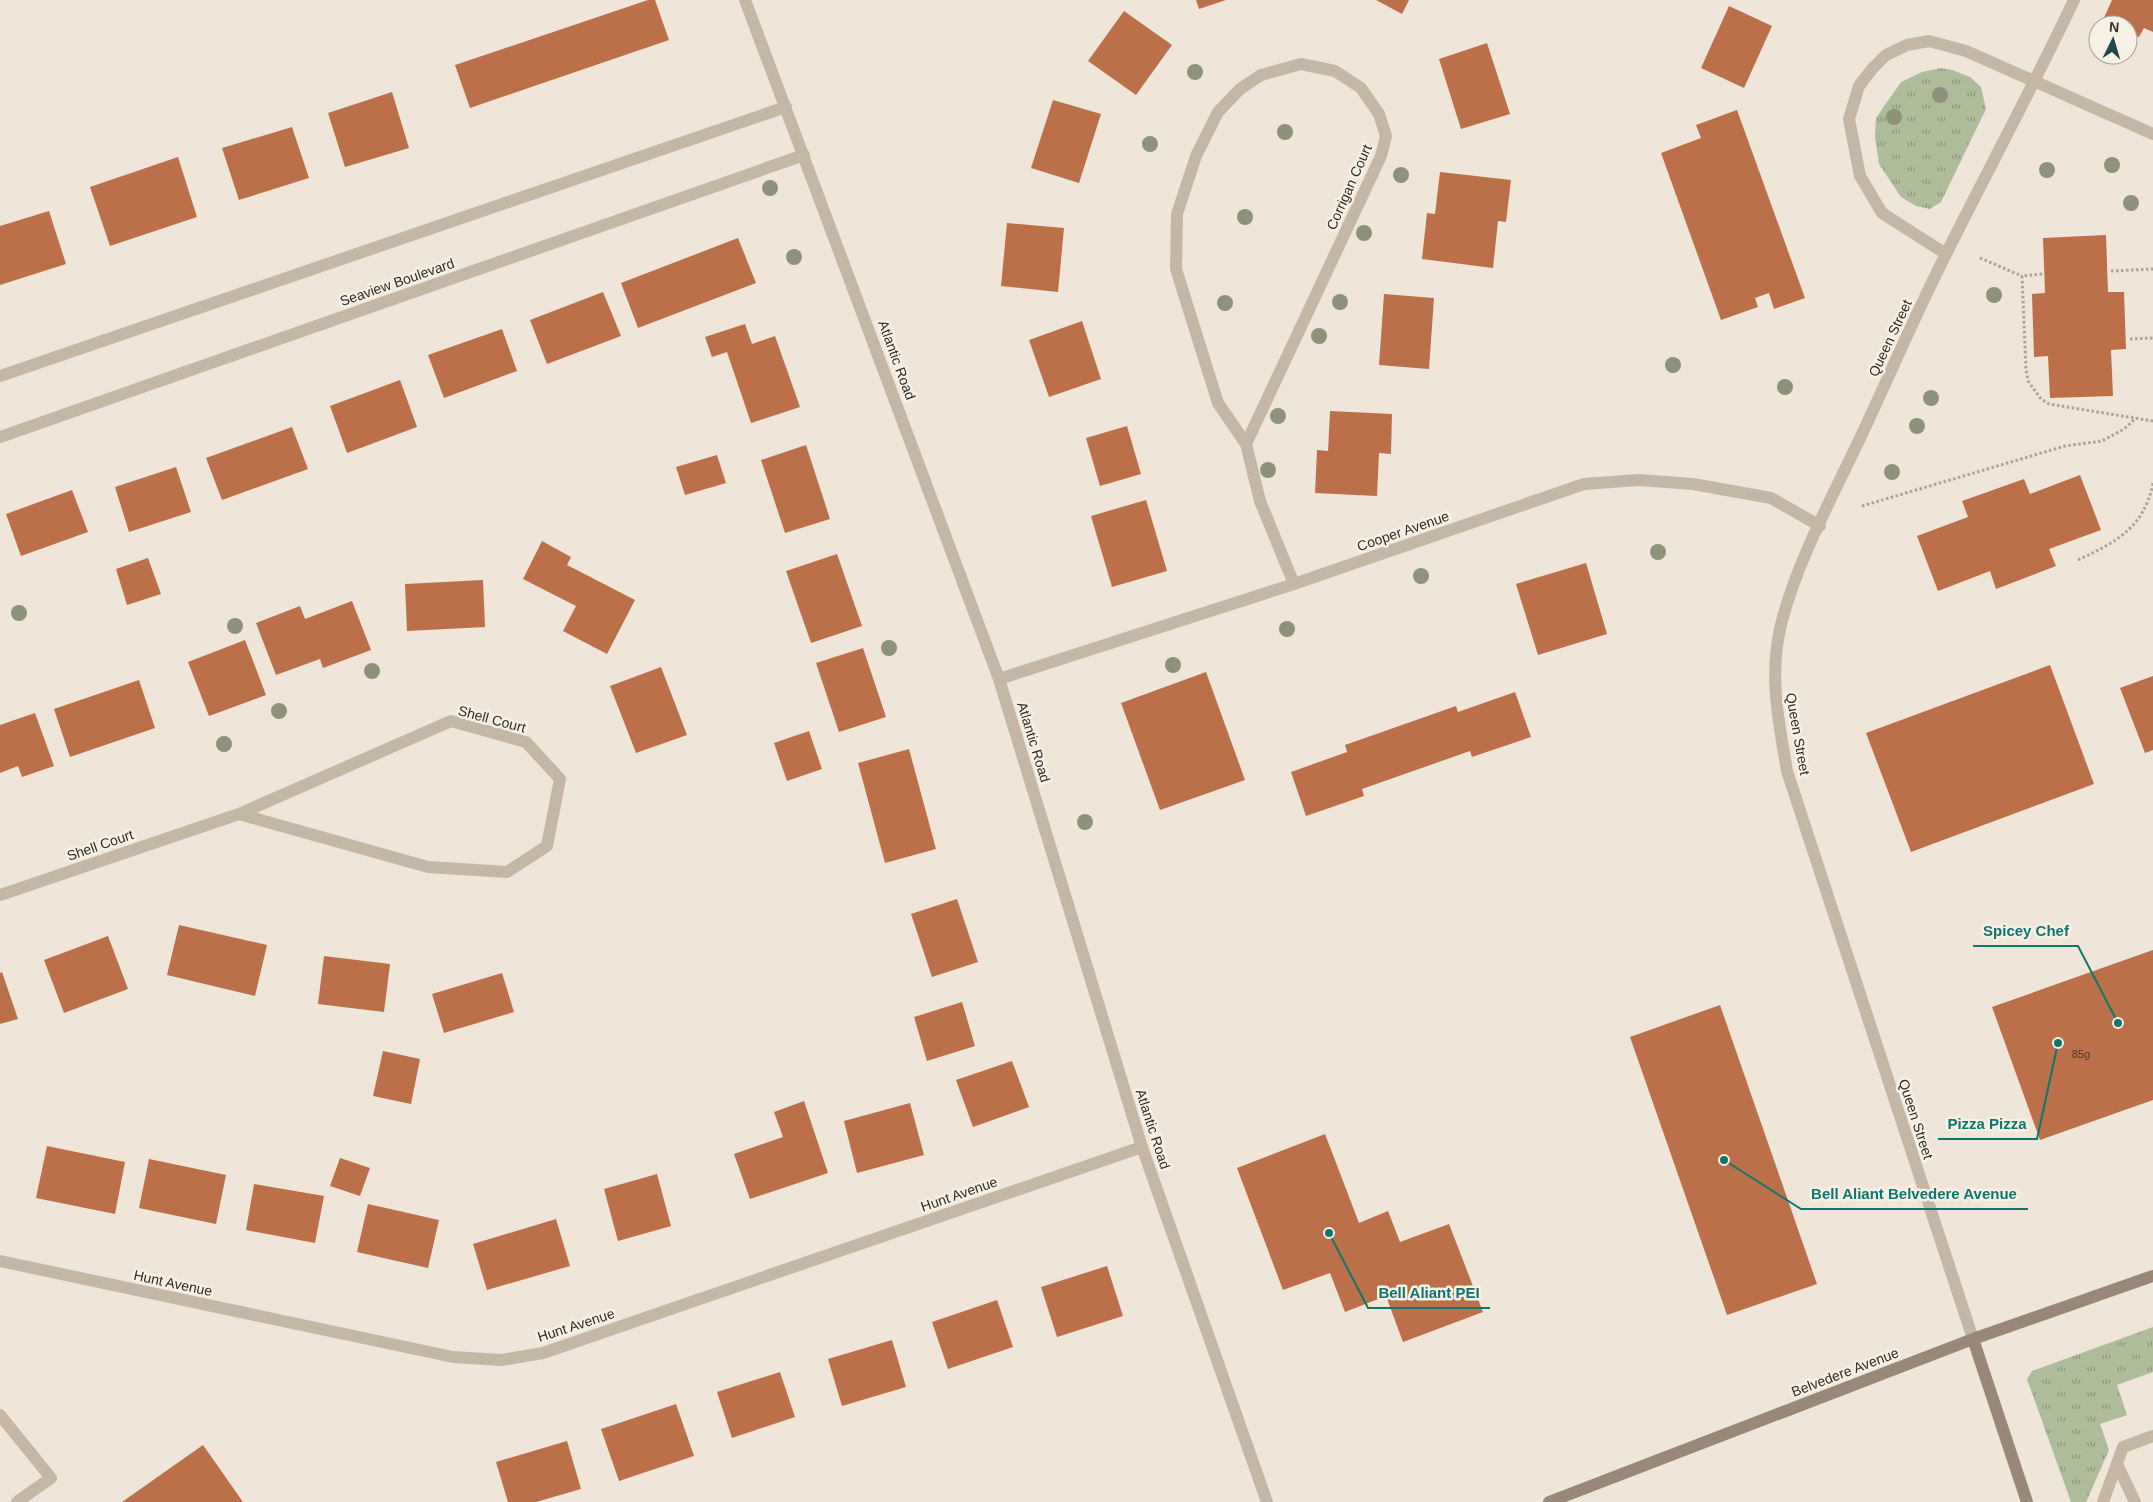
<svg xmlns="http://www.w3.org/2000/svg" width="2153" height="1502" viewBox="0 0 2153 1502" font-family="Helvetica,sans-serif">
<defs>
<pattern id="grass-tufts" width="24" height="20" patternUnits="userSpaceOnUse" patternTransform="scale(1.25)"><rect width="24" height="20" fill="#aebc9a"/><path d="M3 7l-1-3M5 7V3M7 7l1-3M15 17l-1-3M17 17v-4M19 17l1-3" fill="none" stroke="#8e997d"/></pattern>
</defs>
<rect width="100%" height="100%" fill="#efe6d9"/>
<path fill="url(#grass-tufts)" d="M1941,68l11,2 18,7 11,10 5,22 -45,93 -11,7 -14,-3 -15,-9 -22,-33 -4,-27 1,-19 25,-36 21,-10z
M2153,1327v45l-36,13 10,30 -27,9 9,26 -23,52h-15l-44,-123 5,-8z"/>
<path fill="#bb704a" d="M648,0h7l14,40 -199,68 -15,-43z
M1196,0h30l-27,9z
M1376,0h33l-7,14z
M2112,0h41v32l-9,-4 -5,9 -11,-5v-7h-15l-10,-5z
M1729,6l43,20 -28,62 -43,-20z
M1124,11l48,34 -36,50 -48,-34z
M1487,43l23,71 -49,15 -22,-70z
M392,92l17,56 -64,19 -17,-54z
M1053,100l48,14 -22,69 -48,-15z
M1737,110l68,188 -31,11 -5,-16 -14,5 3,9 -37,13 -60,-167 40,-15 -5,-13z
M292,127l17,51 -70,22 -17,-52z
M178,157l19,60 -87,29 -20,-59z
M1440,172l71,8 -5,42 -8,-1 -5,47 -71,-9 5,-46 8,1z
M49,211l17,53 -66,21v-59z
M1007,223l57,5 -6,64 -57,-6z
M2106,235l2,57h16l2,57 -15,1 2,46 -63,2 -2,-42 -14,1 -2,-63 13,-1 -2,-55z
M738,238l18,45 -118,45 -17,-45z
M603,292l18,44 -74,28 -17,-44z
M1384,294l50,4 -5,71 -50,-4z
M1082,321l19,58 -52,18 -20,-57z
M745,324l7,20 23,-8 25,71 -49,16 -24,-71 -15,5 -7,-20z
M502,329l15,42 -73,27 -16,-43z
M400,380l17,47 -70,26 -17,-47z
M1330,411l62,3 -1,40 -12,-1 -2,43 -62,-3 2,-43 11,1z
M1127,426l14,48 -41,12 -14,-48z
M292,427l16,42 -86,31 -16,-42z
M806,445l24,74 -45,14 -24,-73z
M717,455l9,28 -41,12 -9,-28z
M176,467l15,45 -62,20 -14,-45z
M2080,475l21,55 -52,19 7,17 -60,23 -6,-18 -52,20 -21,-55 51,-19 -6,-16 62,-22 6,15z
M72,490l16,42 -67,24 -15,-42z
M1146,500l21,71 -55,16 -21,-71z
M542,541l29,16 -4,8 68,35 -28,54 -44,-23 13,-25 -53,-27z
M837,554l25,72 -51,17 -25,-72z
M148,558l13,36 -34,11 -11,-36z
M1586,563l21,71 -69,21 -22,-71z
M483,580l2,47 -78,4 -2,-47z
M352,601l19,49 -48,18 -3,-9 -44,16 -20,-52 44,-17 5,13z
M245,640l21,55 -57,21 -21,-54z
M863,648l23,69 -47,15 -23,-69z
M2050,665l44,119 -183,68 -45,-119z
M661,667l26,68 -51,18 -26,-67z
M1206,672l39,108 -85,30 -39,-107z
M2153,676v74l-8,3 -25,-65z
M139,680l16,48 -85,29 -16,-48z
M1515,692l16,45 -59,20 -2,-6 -108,38 2,7 -58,20 -15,-44 56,-20 -2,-7 111,-39 2,6z
M35,713l19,53 -32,11 -4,-11 -18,7v-48z
M809,731l13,38 -35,12 -13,-38z
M909,749l27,100 -51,14 -27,-100z
M957,899l21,63 -46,15 -21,-63z
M179,925l88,20 -12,51 -88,-21z
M108,936l20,53 -64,24 -20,-53z
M2153,950v150l-113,40 -48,-133z
M324,956l66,8 -6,48 -66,-8z
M2,972l16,47 -18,5v-51z
M502,973l12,39 -70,21 -12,-39z
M962,1002l13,44 -48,15 -13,-44z
M1720,1005l97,279 -90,31 -97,-278z
M383,1051l37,8 -9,45 -38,-8z
M1012,1061l17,46 -56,20 -17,-47z
M804,1101l24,72 -78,26 -16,-45 49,-17 -9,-25z
M910,1103l14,52 -67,18 -13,-52z
M1325,1134l34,89 29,-12 12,31 49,-18 34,88 -80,30 -17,-46 -41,16 -15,-39 -47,17 -46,-122z
M47,1146l78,16 -10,52 -79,-16z
M340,1158l30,10 -10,28 -30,-10z
M149,1159l77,16 -10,49 -77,-16z
M657,1174l14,52 -53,15 -14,-52z
M254,1184l70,12 -9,47 -69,-13z
M368,1204l71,16 -11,48 -71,-16z
M556,1219l14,47 -83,24 -14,-46z
M1107,1266l16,50 -66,21 -16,-50z
M997,1300l16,47 -65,22 -16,-47z
M892,1340l14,47 -64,19 -14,-47z
M780,1372l15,45 -63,21 -15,-46z
M676,1404l18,52 -75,25 -18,-52z
M567,1441l14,48 -45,13h-28l-12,-40z
M203,1445l40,57h-121z"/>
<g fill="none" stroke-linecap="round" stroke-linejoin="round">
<path stroke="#b1a191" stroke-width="3" stroke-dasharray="2.5 2.5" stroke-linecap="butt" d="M1980,258l42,18
M2111,271l42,-2
M2042,274l-20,2 4,93 2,12 13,18 8,5 104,17
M2130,339l23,-1
M1862,506l203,-60 37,-5 22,-12 12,-11
M2078,560c38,-18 66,-32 75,-77"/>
<path stroke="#c5b7a6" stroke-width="12" d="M0,1415l51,63 -34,24
M2117,1464l18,38
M2103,1502l20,-55 30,-11"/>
<path stroke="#c5b7a6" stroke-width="12" d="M745,0l254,679 143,468 125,355
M1946,254l-64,-41 -22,-37 -11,-57 10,-33 13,-17 14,-14 21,-10 22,-4 37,10 187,83
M0,376l786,-269
M0,437l804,-282
M1246,444l135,-288 5,-20 -7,-22 -18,-26 -26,-17 -34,-7 -40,11 -21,14 -22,23 -22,44 -19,58 -1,55 42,134 28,41 14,57 34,83
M999,679l295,-95 290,-100 55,-4 54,4 78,14 49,28
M0,895l239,-81 212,-93 75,21 34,37 -13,67 -40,26 -79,-5 -189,-53
M0,1261l453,96 48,3 42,-7 599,-206
M1973,1339l-186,-568c-8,-48 -18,-92 -7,-142 15,-65 55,-137 83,-197 28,-60 54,-121 84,-180 42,-84 87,-167 127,-252"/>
<path stroke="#998778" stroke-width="12" d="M1973,1339l54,163
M1549,1502l424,-163 180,-63"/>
</g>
<g fill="#8e927a">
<circle cx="1195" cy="72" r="8"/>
<circle cx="1940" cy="95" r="8"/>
<circle cx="1894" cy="117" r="8"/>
<circle cx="1285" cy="132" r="8"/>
<circle cx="1150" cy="144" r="8"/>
<circle cx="2112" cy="165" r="8"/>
<circle cx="2047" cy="170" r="8"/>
<circle cx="1401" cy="175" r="8"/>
<circle cx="770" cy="188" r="8"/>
<circle cx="2131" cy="203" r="8"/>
<circle cx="1245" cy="217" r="8"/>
<circle cx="1364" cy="233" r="8"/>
<circle cx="794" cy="257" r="8"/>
<circle cx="1994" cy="295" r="8"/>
<circle cx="1340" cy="302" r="8"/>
<circle cx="1225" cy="303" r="8"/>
<circle cx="1319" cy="336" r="8"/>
<circle cx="1673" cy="365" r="8"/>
<circle cx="1785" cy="387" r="8"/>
<circle cx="1931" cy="398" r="8"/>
<circle cx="1278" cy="416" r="8"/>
<circle cx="1917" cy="426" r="8"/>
<circle cx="1268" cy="470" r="8"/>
<circle cx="1892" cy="472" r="8"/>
<circle cx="1658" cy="552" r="8"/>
<circle cx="1421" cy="576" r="8"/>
<circle cx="19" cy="613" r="8"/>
<circle cx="235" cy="626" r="8"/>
<circle cx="1287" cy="629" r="8"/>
<circle cx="889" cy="648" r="8"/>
<circle cx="1173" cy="665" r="8"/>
<circle cx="372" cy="671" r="8"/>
<circle cx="279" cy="711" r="8"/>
<circle cx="224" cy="744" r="8"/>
<circle cx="1085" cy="822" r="8"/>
</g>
<g text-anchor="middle" stroke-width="5" stroke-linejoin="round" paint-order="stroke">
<g font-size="11" fill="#543c2f">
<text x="2081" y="1058">85g</text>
</g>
<g font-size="14" fill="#322b26" stroke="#f7f0e5">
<text transform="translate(1349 187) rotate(-66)" y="5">Corrigan Court</text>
<text transform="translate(397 282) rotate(-19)" y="5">Seaview Boulevard</text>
<text transform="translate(1890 338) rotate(-65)" y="5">Queen Street</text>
<text transform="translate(897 360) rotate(70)" y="5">Atlantic Road</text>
<text transform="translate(1403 531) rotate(-19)" y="5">Cooper Avenue</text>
<text transform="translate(492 719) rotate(15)" y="5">Shell Court</text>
<text transform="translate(1798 734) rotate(80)" y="5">Queen Street</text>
<text transform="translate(1034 742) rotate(73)" y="5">Atlantic Road</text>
<text transform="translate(100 845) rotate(-19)" y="5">Shell Court</text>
<text transform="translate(1916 1119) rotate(72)" y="5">Queen Street</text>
<text transform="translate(1153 1129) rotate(72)" y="5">Atlantic Road</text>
<text transform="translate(959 1194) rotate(-19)" y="5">Hunt Avenue</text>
<text transform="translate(173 1283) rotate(12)" y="5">Hunt Avenue</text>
<text transform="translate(576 1325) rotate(-18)" y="5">Hunt Avenue</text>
<text transform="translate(1845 1372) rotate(-21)" y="5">Belvedere Avenue</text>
</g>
</g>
<path fill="none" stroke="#0f766e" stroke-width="2" d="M2118 1023L2078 946H1973M2058 1043L2037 1139H1938M1724 1160L1801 1209H2028M1329 1233L1368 1308H1490"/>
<g fill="#0f766e" stroke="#f7f0e5" stroke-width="2">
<circle cx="2118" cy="1023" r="5"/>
<circle cx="2058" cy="1043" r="5"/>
<circle cx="1724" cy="1160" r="5"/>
<circle cx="1329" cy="1233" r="5"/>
</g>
<g font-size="15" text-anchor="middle" font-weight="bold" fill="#0f766e" stroke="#f7f0e5" stroke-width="5" stroke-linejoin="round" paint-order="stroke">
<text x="2026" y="936">Spicey Chef</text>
<text x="1987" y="1129">Pizza Pizza</text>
<text x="1914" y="1199">Bell Aliant Belvedere Avenue</text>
<text x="1429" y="1298">Bell Aliant PEI</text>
</g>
<g transform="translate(2113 40) rotate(5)"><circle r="24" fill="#f7f0e5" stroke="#a8a199"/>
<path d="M0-4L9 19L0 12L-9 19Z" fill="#204850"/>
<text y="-8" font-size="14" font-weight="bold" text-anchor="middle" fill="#322b26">N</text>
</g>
</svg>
